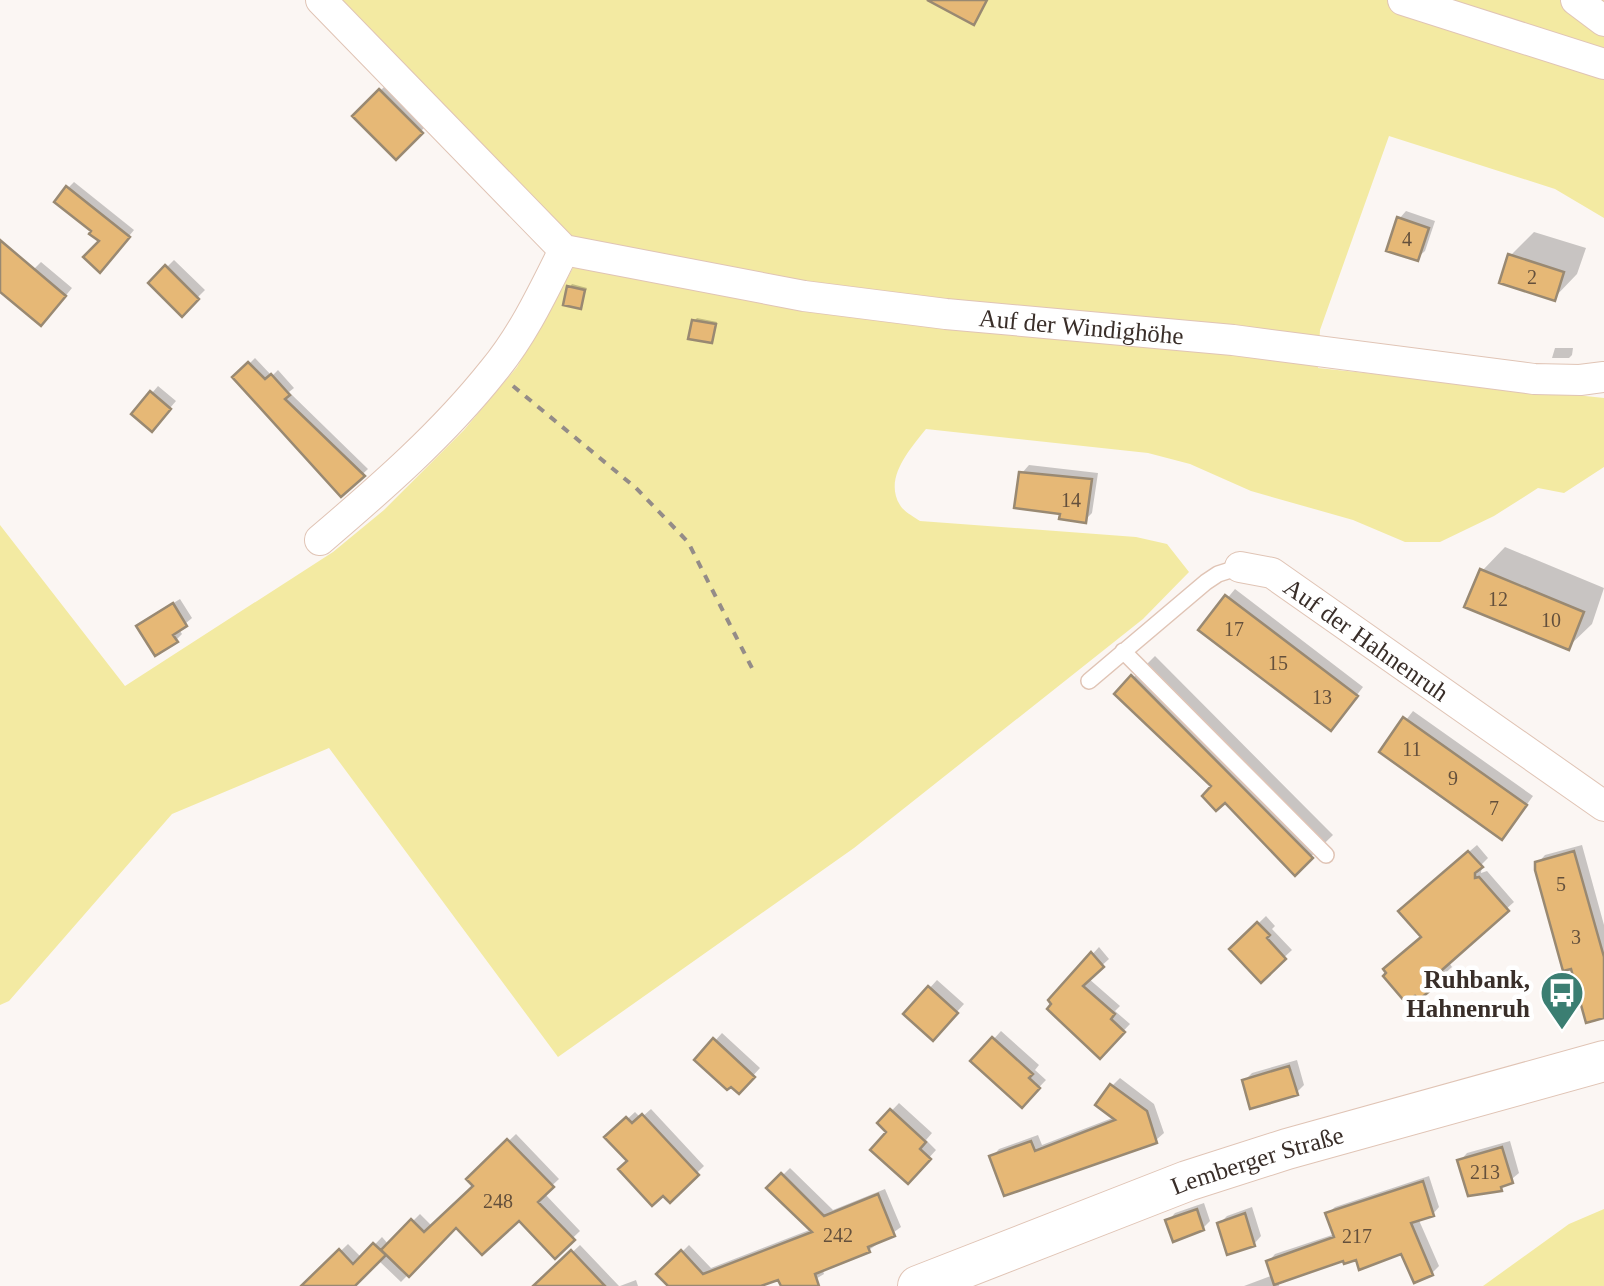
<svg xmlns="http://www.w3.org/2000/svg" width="1604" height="1286" viewBox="0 0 1604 1286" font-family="'Times New Roman',serif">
<rect width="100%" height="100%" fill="#fbf6f3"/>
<path fill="#f3eaa2" d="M331,0h1273v218l-49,-29 -166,-53 -69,194 -2,38 286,30v69l-40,26 -26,-5 -44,28 -54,26h-35l-52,-22 -102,-29 -61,-27 -42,-11 -222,-24c-15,19 -43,49 -26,76 3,6 14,12 20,16l216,16 31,7 22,28 -46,47 -289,229 -296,209 -229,-309 -157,66 -163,187 -9,4v-480l125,161 208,-134 51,-42 80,-80 53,-63 69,-122 -20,-4z
M1604,1209v77h-121l86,-62z"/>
<path fill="#0003" d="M388,83l40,41 -32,32 -41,-40z
M74,182l60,48 -28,34 -3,-23 -35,-53z
M1406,211l29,10 -10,30 -8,7 -18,-39z
M1534,232l52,16 -9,26 -23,24 -44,-42z
M174,260l31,30 -23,23 -31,-30z
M41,262l31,26 -23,28 -15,-47z
M572,284l15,4 -7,18 -11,-18z
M697,318l20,4 -6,19 -17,-20z
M1555,348h18l-1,7 -3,3h-17z
M255,358l17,18 6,-6 16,18 -5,4 79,77 -27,25 -105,-117z
M158,386l18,15 -18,21 -6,-29z
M1029,465l69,8 -6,40 -7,7 -23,-8 -40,-39z
M1505,547l99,41 -12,36 -24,23 -86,-76z
M1235,589l128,98 -25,33 -136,-91z
M180,599l12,19 -13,11 3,5 -6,6 -30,-20z
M1155,656l178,179 -38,37 -80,-86 -98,-92z
M1413,711l120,85 -24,33 -127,-78z
M1477,845l11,13 -6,6 -1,9 6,-2 27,31 -66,59 4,6 -33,30 4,-60 -15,-33z
M1582,845l22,80v90l-66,-152 7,-8z
M1266,916l9,10 -3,3 20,21 -31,29 -29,-30z
M1099,947l10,12 -21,19 32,28 -5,5 15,13 -30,32 -49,-56z
M937,980l27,24 -31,34 -27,-24z
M1001,1031l38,34 -4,5 11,10 -24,25 -48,-44z
M722,1033l38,35 -21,23 -41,-31z
M1297,1060l7,25 -7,7 -52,-12 7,-7z
M1120,1078l34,26 10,29 -8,7 -164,17 7,-8 39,-14 4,10 73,-28 -3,-31z
M899,1103l33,30 -6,7 10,10 -28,31 -18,-49 -10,-9z
M651,1109l53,57 -34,33 -62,-62 27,-25 6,6z
M516,1134l43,45 -15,14 36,38 -25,24 -36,-38 -63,8 -55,57 -23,-22 -27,26h-31l-7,-8 35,-34 14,14 20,-21 7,8 31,-31 13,13 43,-42 -7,-6z
M1510,1141l9,32 -18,15 -41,-27 7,-8z
M790,1168l43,42 52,-21 16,38 -32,23 -47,18 2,6 -20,12h-21l-3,-10 -26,10h-82l-12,-12 29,-29 22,23 101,-39 -42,-41z
M1429,1176l10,31 -6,7 -15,4 21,48 -7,7 -29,-22 -45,5 -80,25 1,5h-35l29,-11 -4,-14 6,-7 60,-20 -7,-21 7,-6z
M1204,1203l6,18 -7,7 -35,-7 7,-8z
M1252,1207l9,29 -7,8 -34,-21 7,-7z
M580,1245l39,41h-74l-4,-4z
M636,1280l2,6h-18z"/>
<path fill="#e6b876" stroke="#998972" stroke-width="2.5" d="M927,0h60l-13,25z
M379,89l44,44 -27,27 -44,-44z
M66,186l64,51 -30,36 -17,-16 16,-16 -10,-7 2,-3 -37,-29z
M1397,217l32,11 -11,33 -32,-10z
M0,240l66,56 -25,30 -41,-34z
M1508,254l56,18 -9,29 -56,-18z
M165,265l34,34 -17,18 -34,-34z
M567,286l18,4 -4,19 -18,-4z
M692,320l24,4 -4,19 -24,-4z
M248,362l17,17 6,-5 19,21 -5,4 80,77 -24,21 -109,-120z
M150,391l21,18 -19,23 -21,-18z
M1019,472l73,7 -6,44 -27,-4 1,-5 -46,-6z
M1480,569l104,43 -15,38 -105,-43z
M1225,595l133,101 -27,35 -133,-101z
M173,603l14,23 -14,9 5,7 -23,14 -19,-30z
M1131,675l182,183 -18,18 -70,-73 -9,8 -14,-15 9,-10 -97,-92z
M1403,717l124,88 -25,35 -123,-88z
M1468,851l15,16 -8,6v5l4,-1 30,34 -67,59 5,6 -28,24 -4,-4 -9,7 -23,-27 3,-3 -3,-4 38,-32 -23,-26z
M1574,851l30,106v61l-18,5 -15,-54 -8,2 -28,-101v-8z
M1257,922l13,13 -3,3 19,21 -25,24 -32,-34z
M1091,952l13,15 -21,19 32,28 -4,5 14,13 -25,27 -53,-50 4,-5 -3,-4z
M928,986l30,27 -25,28 -30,-27z
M992,1037l41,37 -4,4 11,10 -18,20 -52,-47z
M713,1038l42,39 -16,17 -8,-7 -4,3 -33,-30z
M1289,1066l9,29 -48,14 -8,-29z
M1110,1084l37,27 10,32 -153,53 -15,-40 42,-15 4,10 80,-31 -20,-15z
M890,1109l36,33 -6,7 11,10 -23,25 -38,-34 16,-18 -9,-9z
M642,1114l57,61 -29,28 -7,-7 -11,10 -34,-37 9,-8 -23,-24 22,-20 6,6z
M507,1139l47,48 -16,15 37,38 -20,19 -36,-38 -37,34 -26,-27 -47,49 -28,-27 30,-31 13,13 49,-46 -7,-7z
M1502,1147l11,36 -12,4 1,4 -34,5 -11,-36z
M781,1173l43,43 54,-22 17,42 -27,11 2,5 -55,22 4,12h-38l-3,-6 -17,6h-93l-12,-12 25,-24 22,24 109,-42 -46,-44z
M1423,1181l11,35 -23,7 22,52 -19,8 -13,-29 -42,16 -3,-10 -12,4 -1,-3 -69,24 -8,-24 68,-24 -9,-24z
M1197,1209l7,21 -31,12 -8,-22z
M1245,1213l10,33 -28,9 -10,-32z
M373,1243l13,12 -31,31h-54l38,-37 14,15z
M571,1250l34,36h-72z"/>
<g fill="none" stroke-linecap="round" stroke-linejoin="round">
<defs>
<path id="lane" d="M1123,651l203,204
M1089,681l117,-99 12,-8 22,-7"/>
<g id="street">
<path id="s1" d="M321,0l243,250 240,46 142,18 287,26 301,39 46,1 24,-3"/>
<path d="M1403,0l201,64"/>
<path d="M1576,0l28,21"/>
<path d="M320,540c61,-52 123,-106 173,-169 30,-36 50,-79 71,-121"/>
<path id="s2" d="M1240,567l32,6 332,233"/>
</g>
<g id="secondary">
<path id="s3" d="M918,1286l269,-105 100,-32 317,-88"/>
</g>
</defs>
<use href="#lane" stroke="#e0c4b5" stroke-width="18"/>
<use href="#street" stroke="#e0c4b5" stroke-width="32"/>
<use href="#secondary" stroke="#e0c4b5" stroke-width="42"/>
<path stroke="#948c88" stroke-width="4" stroke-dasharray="8 8" stroke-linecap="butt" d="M513,386l123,102 52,54 67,132"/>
<use href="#lane" stroke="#fff" stroke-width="15"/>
<use href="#street" stroke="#fff" stroke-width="30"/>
<use href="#secondary" stroke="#fff" stroke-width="40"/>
</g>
<defs>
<symbol id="bus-pin" viewBox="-11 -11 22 30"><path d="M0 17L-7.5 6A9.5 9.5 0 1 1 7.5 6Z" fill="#3b7e72" stroke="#fff"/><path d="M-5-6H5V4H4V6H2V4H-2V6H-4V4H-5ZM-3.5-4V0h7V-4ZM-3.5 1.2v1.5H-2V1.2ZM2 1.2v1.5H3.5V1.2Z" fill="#fff"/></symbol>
</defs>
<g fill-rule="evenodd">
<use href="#bus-pin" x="1537" y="968" width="50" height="68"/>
</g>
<g text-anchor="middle" stroke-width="9" stroke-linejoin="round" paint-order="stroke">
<g font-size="20" fill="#64503c">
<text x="1407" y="246">4</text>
<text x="1532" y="284">2</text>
<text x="1071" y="507">14</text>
<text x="1498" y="606">12</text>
<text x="1551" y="627">10</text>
<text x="1234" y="636">17</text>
<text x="1278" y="670">15</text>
<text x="1322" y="704">13</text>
<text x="1412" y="756">11</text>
<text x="1453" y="785">9</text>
<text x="1494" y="815">7</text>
<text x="1561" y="891">5</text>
<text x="1576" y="944">3</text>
<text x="1485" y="1179">213</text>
<text x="498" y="1208">248</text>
<text x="838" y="1242">242</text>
<text x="1357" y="1243">217</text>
</g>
<g font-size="25" fill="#392e29" stroke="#fff">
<text dy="9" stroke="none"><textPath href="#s1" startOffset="872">Auf der Windighöhe</textPath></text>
<text dy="9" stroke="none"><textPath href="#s2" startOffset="148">Auf der Hahnenruh</textPath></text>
<text dy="9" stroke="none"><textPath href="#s3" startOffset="362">Lemberger Straße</textPath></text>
</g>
<g font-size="25" font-weight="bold" fill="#392e29" stroke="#fff" text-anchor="end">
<text x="1530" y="988">Ruhbank,<tspan x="1530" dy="29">Hahnenruh</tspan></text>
</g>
</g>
</svg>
